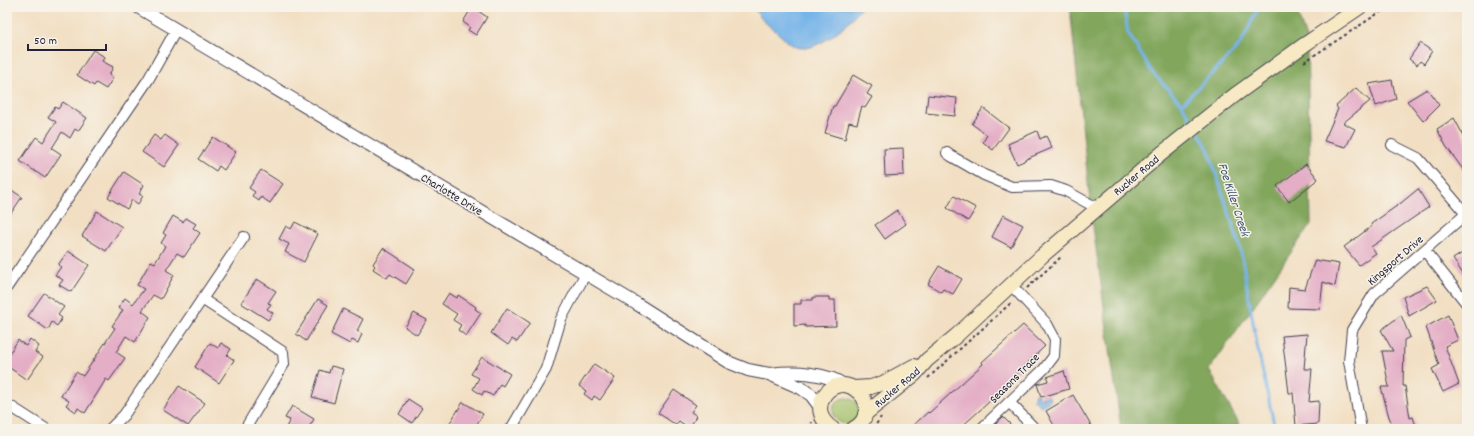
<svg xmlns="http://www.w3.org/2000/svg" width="1474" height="436" viewBox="0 0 1474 436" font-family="Dekko,sans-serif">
<rect width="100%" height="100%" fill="#f7f3e8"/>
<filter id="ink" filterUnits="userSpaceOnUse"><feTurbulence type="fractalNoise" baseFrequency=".025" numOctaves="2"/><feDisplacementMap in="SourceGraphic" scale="8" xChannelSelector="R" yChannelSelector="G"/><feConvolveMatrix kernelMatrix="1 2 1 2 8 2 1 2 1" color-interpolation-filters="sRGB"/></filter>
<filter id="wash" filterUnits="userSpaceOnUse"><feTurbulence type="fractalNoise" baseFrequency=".012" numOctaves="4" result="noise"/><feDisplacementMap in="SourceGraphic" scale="16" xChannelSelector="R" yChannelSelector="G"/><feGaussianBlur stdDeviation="0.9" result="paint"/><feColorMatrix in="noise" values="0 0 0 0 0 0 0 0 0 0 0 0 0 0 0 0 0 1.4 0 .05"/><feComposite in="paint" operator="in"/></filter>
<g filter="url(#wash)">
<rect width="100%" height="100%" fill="#f2dfc3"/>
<path fill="#a2bf66" stroke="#627050" d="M833 411a13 13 0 1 1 26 0a13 13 0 1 1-26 0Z"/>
<path fill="#81a65b" stroke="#52644b" d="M1070,7h225l12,34 4,183 -102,146 33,59h-121l-30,-217z"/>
<path fill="#76b4e9" stroke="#4c6b92" d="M755,7h107c-12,15 -44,47 -66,40 -6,-3 -14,-10 -19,-15 -9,-7 -19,-14 -22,-25z
M1035,394h2l3,4 9,-2 2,4 -10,6 -8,-7z"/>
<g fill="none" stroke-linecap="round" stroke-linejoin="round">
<path stroke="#76b4e9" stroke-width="3" d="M1124,7l4,26 24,39 30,32
M1193,124l-11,-20 58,-59 19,-38
M1197,130l11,19 32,98 17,98 18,84"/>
</g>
<g id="blocks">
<path fill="#e4aec6" d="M472,7l15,10 -11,18 -8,-5 2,-3 -7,-5z
M1420,43l12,8 -8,13 -4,-3 -3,4 -8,-6z
M93,50l12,7 -3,4 11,6 -4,8 4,3 -7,11 -10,-6 -2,3 -17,-11z
M853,75l19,11 -5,8 5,3 -7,11 -3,-2 -5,18 -8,-2 -4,17 -20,-6 8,-27h2z
M1392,80l4,19 -20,7 -7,-22z
M1356,88l14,13 -27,22 12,6 -9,18 -22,-6 14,-32 -2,-3z
M1427,89l12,16 -16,16 -16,-20z
M928,95l29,3 -2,18 -29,-3z
M63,102l24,16 -9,13 -3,-2 -5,9 -8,-6 -10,16 9,6 -16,24 -25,-17 16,-24 7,5 13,-20 -8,-5 7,-10 3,2z
M983,108l26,20 -16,22 -10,-8 4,-7 -15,-11z
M1454,118l13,24v33l-21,-29 -9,-17z
M1037,131l3,8 6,-3 6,12 -28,12v1l-7,3 -9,-20z
M154,135l7,5 4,-5 14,10 -15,22 -22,-15z
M213,137l23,15 -12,18 -5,-4 -3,5 -18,-12z
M903,148l1,27 -19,1 -1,-27z
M1306,164l12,15 -29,23 -12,-16z
M261,170l22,14 -13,19 -9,-6 -2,4 -7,-5 3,-4 -6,-4z
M124,172l20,13 -5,9 4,2 -5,8 -6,-4 -5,9 -19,-12z
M7,187l15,10 -15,22z
M1418,189l11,18 -58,40 5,6 -17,12 -15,-18 28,-21 -1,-2 30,-21z
M954,196l22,12 -8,13 -21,-13z
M897,210l9,14 -21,15 -10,-14z
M97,211l25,16 -16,24 -24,-15z
M1003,215l20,10 -12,22 -19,-10z
M173,216l10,6 3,-4 10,6 -3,4 7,5 -16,24 -7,-4 -11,17 8,5 -13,24 -8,-4 -11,16 8,6 -15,25 -9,-6 -10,16 9,6 -16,23 -3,-2 -21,34 -7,-5 -2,4 -10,-7 3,-4 -8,-5 15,-24 7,4 32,-48 -3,-2 11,-16 -5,-2 7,-10 8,6 11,-15 -7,-4 14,-24 4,2 10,-17 -4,-3 5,-8 -3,-2z
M295,222l23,12 -14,28 -19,-10 4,-8 -10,-5 7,-13 5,3z
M383,248l32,21 -9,15 -16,-10 -3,4 -14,-9 2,-3 -2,-2z
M1467,250v30l-14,-21z
M68,251l21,14 -18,27 -12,-7 4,-5 -8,-5 6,-8 -3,-2z
M1315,260l24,4 -4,22 -12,-4 -3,27 -32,-1 1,-21 16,2z
M939,266l23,13 -9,15 -10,-5 -2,3 -13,-8z
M257,279l19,12 -8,12 3,1 -4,5 6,4 -5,7 -27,-17z
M1427,286l10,14 -28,16 -6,-19z
M44,293l20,14 -6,8 4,3 -5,8 -5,-4 -4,8 -20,-14z
M449,293l8,5 1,-3 18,12 -1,2 6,4 -15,23 -8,-6 3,-5 -8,-5 4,-6 -15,-10z
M813,297h16v3h6l1,26 -31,1v-2l-11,1v-22h7v-4h12z
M318,299l10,6 -22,36 -10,-7z
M507,308l23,15 -13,19 -5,-3 -4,6 -17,-12z
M343,309l20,10 -6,12 5,3 -4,9 -6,-3 -2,4 -19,-10z
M414,313l13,7 -10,15 -12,-8z
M1401,315l9,22 -6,3 -1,46h2l5,32 3,-1 4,12h-23l-5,-12 -8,-30h8l-7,-36h11l-12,-21z
M1448,315l10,25 -13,6 14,38 -16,8 -11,-23 7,-4 -13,-38z
M1023,325l22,21 -47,46 1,1 -40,36h-50l19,-17 1,1 54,-49 -1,-2z
M1307,334l-3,35h8l-3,33 10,-1 -1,23 -22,2 -3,-33h-4l-7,-57z
M30,339l9,7 -4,6 8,5 -16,23 -20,-14v-9l11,-17 8,6z
M210,343l8,5 3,-5 10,6 -4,6 7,5 -15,23 -24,-16z
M482,357l28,17 -7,12 -3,-2 -7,12 -9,-5 -2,4 -9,-6 6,-11 -8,-4z
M594,364l21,14 -15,22 -6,-4 -2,4 -8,-6 2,-3 -7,-5z
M331,366l12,3 -9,34 -22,-6 8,-27 9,3z
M1064,371l5,18 -28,8 -4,-13 11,-3 -1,-4z
M179,386l26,17 -17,23 -25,-16z
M674,390l22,15 -5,7 6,4 -8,12 -10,-7 -3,4 -18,-12z
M1073,395l20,34h-37l-10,-18z
M408,399l14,9 -10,15 -13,-9z
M463,402l20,12 -9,15h-28z
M292,406l22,13 -6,10h-23l5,-9 -5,-2z
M1003,417l12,12h-24l2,-3z"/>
</g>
</g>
<g filter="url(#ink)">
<use href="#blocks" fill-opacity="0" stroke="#413e4f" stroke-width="1"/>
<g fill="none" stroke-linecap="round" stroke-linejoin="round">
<defs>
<path id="minor" d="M1392,145l26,13 48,56
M947,153l4,3 33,19 28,12 39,-1 15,5 31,17
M1425,251l42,53
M7,287l141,-207 28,-50
M202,299l81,53 1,12 -39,65
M1009,402l26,27
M7,404l39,25
M110,429l14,-14 120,-178
M511,429l35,-60 15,-50 25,-46
M981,429l63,-60 10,-13 1,-17 -8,-15 -36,-39
M1361,429l-12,-68 3,-31 22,-36 93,-81"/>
<path id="tertiary" d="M138,7l499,297 91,58 20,8 21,4 32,14 10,7 9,12
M770,374c24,-3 56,-2 76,12"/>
<path id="secondary" d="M853,388l18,-1 12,-4 31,-17
M865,414l50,-40 12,-14 29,-24 86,-80 119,-102 74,-59 69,-50 56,-38
M833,429c-31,-20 1,-59 24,-38 6,4 9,11 9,18 0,9 -5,16 -13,20"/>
</defs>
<use href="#minor" stroke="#413e4f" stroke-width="12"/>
<use href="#tertiary" stroke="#413e4f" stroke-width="14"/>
<use href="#secondary" stroke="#413e4f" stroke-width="16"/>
<path stroke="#413e4f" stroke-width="2" stroke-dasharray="3 3" stroke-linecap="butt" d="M1304,62l84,-55
M1027,288l35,-32
M928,378l84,-76
M810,429l2,-7
M873,429l8,-12"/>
<use href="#minor" stroke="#fff" stroke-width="10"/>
<use href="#tertiary" stroke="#fff" stroke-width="12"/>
<use href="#secondary" stroke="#f7e9c3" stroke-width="14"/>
</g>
</g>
<g text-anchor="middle" stroke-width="3" stroke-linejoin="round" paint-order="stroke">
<g font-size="12" fill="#22223b" stroke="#f7f3e8">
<text transform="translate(1136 175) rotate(-40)" y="4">Rucker Road</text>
<text transform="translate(452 194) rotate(31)" y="4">Charlotte Drive</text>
<text transform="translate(1395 260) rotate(-41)" y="4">Kingsport Drive</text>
<text transform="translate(1014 378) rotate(-45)" y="4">Seasons Trace</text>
<text transform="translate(897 387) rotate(-40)" y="4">Rucker Road</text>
</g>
<g font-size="13" font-style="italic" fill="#3f5578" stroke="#f7f3e8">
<text transform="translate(1235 199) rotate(72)" y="5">Foe Killer Creek</text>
</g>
</g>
<rect width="1474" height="436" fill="none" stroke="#f7f3e8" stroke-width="24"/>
<path d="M28 44v6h78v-6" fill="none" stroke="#22223b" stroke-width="2"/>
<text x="34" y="44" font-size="12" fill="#22223b" stroke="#f7f3e8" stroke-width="3" paint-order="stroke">50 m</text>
</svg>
